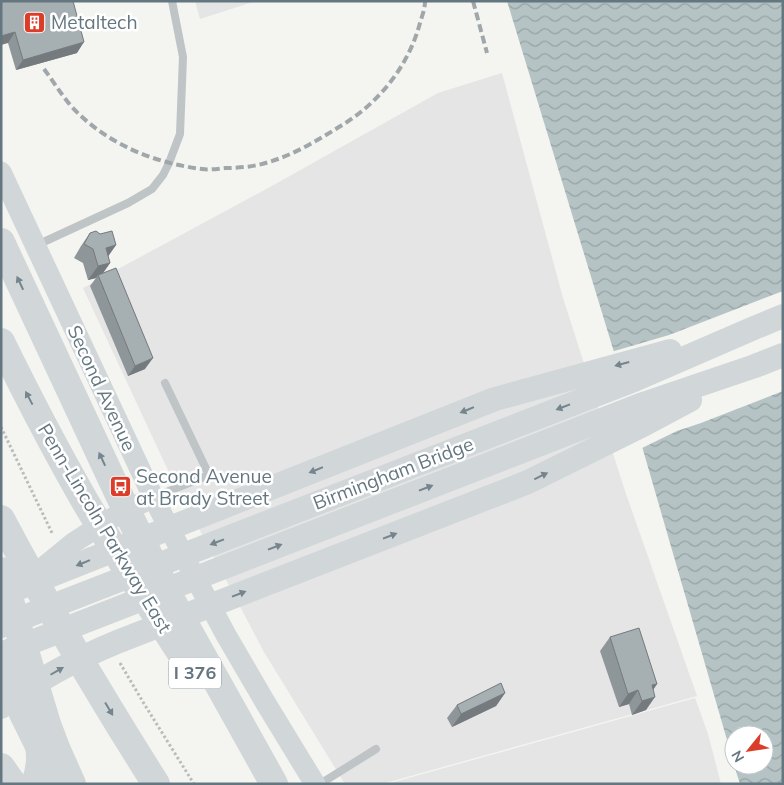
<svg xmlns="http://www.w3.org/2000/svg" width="784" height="785" viewBox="0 0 784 785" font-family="Mulish,sans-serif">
<defs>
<pattern id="water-waves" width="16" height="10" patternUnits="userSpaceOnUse" patternTransform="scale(1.25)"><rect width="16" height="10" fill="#b5c3c5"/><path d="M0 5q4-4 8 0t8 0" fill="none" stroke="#97a3a5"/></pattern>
</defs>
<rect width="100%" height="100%" fill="#f4f4f0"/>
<path fill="#e4e5e4" d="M195,1h61l-56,18z
M502,73l61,225 63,196 71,202 -315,88h-37l-81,-132 -98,-186 -83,-178 187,-101 168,-94z
M695,698l13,36 13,50h-334z"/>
<path fill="url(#water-waves)" d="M507,1h276v783h-43l-6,-19h30v-30h-30v29l-106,-366z"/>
<path fill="#f4f4f0" d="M783,291v100l-82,32 -24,8 -37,18 -29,-97 58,-17z"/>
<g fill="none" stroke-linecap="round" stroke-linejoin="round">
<path stroke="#b9bcbd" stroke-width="3" stroke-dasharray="2.5 2.5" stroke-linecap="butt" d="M1,427l52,108
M120,663l23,39 51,82"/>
<path stroke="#bfc4c6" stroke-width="8" d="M37,245l91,-42 24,-14 11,-14 6,-12 11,-29 3,-77 -11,-56
M154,497l55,-22 -44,-92
M320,784l56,-35"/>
<path stroke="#d1d6d9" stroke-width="21" d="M1,172l152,325 36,69 37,69 39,67 50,82
M23,584l50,-41 34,-22 46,-24
M31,784c6,-14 7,-27 4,-41"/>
<path stroke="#d1d6d9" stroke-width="24" d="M1,595l494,-196 175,-48
M1,626l633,-246 120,-52 29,-12
M1,654l642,-250 112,-38 28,-11
M1,707c36,-27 75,-48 116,-65l411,-160 117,-58 45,-24"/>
<path stroke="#d1d6d9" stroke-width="25" d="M1,664l21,51 34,69"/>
<path stroke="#d1d6d9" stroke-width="28" d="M1,242l120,257 47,95 106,190
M1,342c27,55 55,109 85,161 32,54 66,106 100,158
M1,519c48,91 100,178 155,265
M1,571l46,153 9,24 16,36
M1,767l12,17"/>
<path stroke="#a0a7ab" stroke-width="4" stroke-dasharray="8 4" stroke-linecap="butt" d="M473,1l14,52
M44,69c9,12 17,25 27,37 34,37 82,57 131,63 7,1 15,0 23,-1 12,0 25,-1 37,-4 31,-8 58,-25 85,-42 35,-23 62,-58 73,-99 2,-7 5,-14 5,-22"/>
</g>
<path fill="#8f9699" d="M1,1l76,52 -61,17 -8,-27z
M90,233l10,1 16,11 -8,11 2,7 -7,10 42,96 -17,7 -38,-90 6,-8 -8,2 -5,-17 -9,-5 7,-12z
M610,637l47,47 -4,6 -7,20 -14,5 -3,-11 -10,3 -19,-56z
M505,693l-9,13 -44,21 -5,-9 10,-13z"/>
<path fill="#747a7d" d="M15,32l-7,11 -7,2v-9z
M84,42l-7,11 -61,17 7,-10z
M116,245l-9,13 -11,3 10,-13z
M110,263l-9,13 -3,-1 -2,3 -8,2 10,-14z
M153,358l-8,11 -17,7 7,-10z
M657,684l-9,13 4,-12z
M638,690l-9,14 -10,3 9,-13z
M505,693l-9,13 -44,21 9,-13z
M655,697l-9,13 -14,5 10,-14z"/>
<path fill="#a6afb2" stroke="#747a7d" d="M1,1h72l11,41 -61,18 -8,-28 -14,4z
M96,231l4,3 12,-3 4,14 -10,3 4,15 -12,3 -5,-17 -9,-5 6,-11z
M116,268l37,90 -18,8 -37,-91z
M639,628l18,56 -5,1 3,12 -13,4 -4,-11 -10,4 -18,-57z
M501,683l4,10 -44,21 -4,-9z"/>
<defs><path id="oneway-solid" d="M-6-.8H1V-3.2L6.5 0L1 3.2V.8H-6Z" transform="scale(1.25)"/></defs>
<g fill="#74858d">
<use href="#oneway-solid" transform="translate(20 283) rotate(-115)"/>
<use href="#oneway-solid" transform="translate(622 364) rotate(165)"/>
<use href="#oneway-solid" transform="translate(29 398) rotate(-118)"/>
<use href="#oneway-solid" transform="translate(563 407) rotate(159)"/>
<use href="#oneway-solid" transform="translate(467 410) rotate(158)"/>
<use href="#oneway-solid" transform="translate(102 459) rotate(-115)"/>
<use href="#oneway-solid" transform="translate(316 470) rotate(158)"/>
<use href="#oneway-solid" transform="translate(541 476) rotate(-26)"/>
<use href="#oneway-solid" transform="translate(426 488) rotate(-21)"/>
<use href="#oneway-solid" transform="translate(390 536) rotate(-21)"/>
<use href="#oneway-solid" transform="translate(217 542) rotate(159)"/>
<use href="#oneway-solid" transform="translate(275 547) rotate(-21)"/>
<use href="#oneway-solid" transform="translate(83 563) rotate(158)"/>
<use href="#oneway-solid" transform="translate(239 594) rotate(-21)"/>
<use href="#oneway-solid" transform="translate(57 671) rotate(-30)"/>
<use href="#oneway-solid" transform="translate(109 709) rotate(59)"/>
</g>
<defs>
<symbol id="building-square" viewBox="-11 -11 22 22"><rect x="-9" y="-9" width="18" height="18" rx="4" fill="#db3d29" stroke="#fff"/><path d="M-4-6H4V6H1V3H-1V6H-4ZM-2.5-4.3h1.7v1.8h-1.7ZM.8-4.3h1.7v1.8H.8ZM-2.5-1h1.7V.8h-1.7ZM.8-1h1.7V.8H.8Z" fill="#fff"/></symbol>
<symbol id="bus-square" viewBox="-11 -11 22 22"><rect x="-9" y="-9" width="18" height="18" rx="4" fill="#db3d29" stroke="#fff"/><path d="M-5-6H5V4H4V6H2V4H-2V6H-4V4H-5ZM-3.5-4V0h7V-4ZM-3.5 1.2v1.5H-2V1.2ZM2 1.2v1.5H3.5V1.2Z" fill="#fff"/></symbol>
</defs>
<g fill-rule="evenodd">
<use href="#building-square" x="22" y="10" width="25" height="25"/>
<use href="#bus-square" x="108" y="474" width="25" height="25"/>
</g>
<g text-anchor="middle" stroke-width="5" stroke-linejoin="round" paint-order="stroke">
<rect fill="#fff" stroke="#92a0a6" stroke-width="1" x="169" y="657.5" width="52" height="31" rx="4"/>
<g font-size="18" font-weight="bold" fill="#647780">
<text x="195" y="679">I 376</text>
</g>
<g font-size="19" fill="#647780" stroke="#fff" text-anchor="start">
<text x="51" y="29">Metaltech</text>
<text x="136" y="483">Second Avenue<tspan x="136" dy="22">at Brady Street</tspan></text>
</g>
<g font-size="19" fill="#647780" stroke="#fff">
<text transform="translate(102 388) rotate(65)" y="7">Second Avenue</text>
<text transform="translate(393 473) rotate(-21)" y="7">Birmingham Bridge</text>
<text transform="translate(105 528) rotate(59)" y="7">Penn-Lincoln Parkway East</text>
</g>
</g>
<rect width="784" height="785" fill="none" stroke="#647780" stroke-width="5"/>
<g transform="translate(749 750) rotate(240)"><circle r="24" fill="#ffffff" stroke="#c1c9cc"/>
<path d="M0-4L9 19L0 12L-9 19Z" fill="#db3d29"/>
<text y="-8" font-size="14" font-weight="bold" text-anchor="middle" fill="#647780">N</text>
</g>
</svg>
